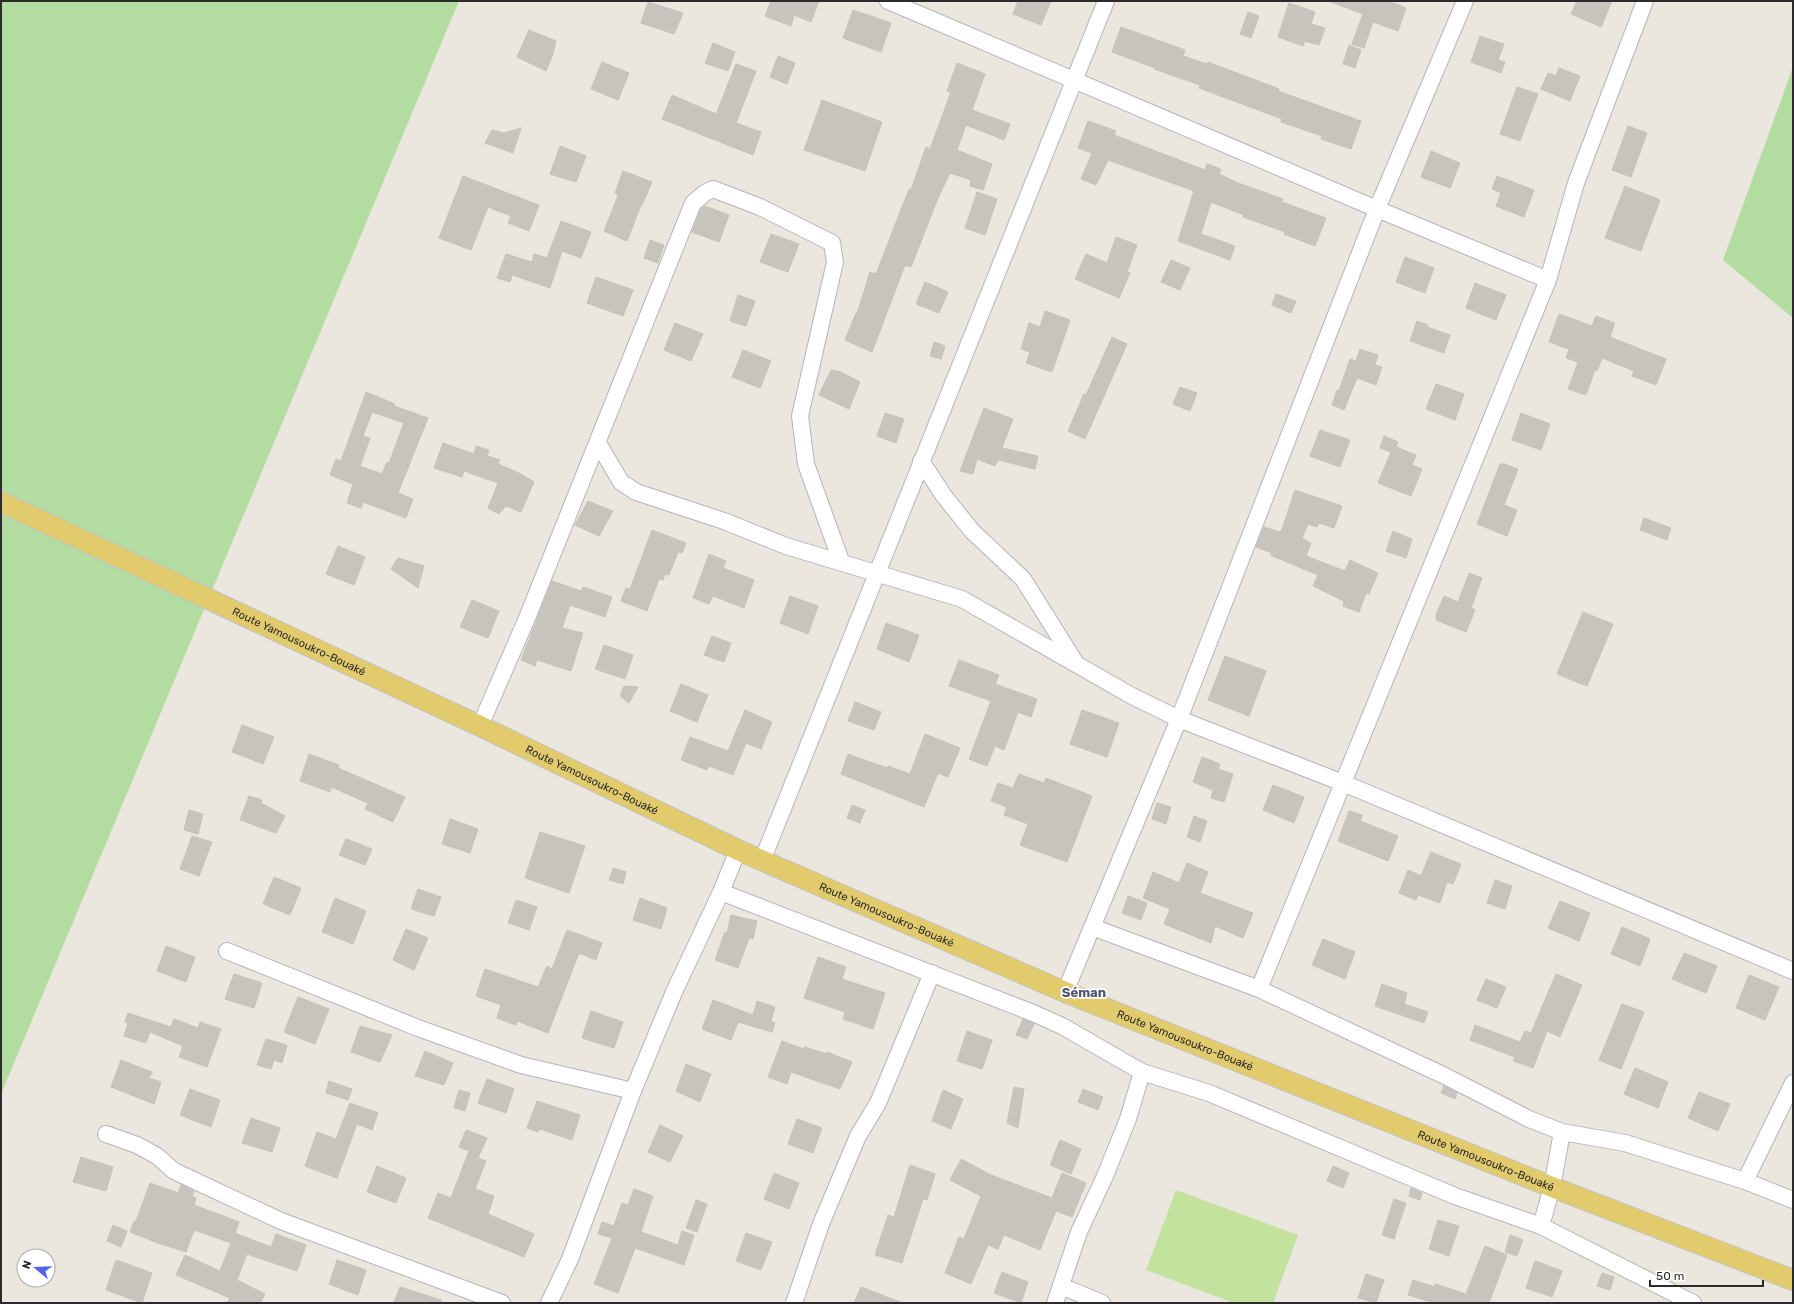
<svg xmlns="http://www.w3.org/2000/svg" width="1794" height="1304" viewBox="0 0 1794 1304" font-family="Rubik,sans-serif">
<rect width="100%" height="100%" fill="#ebe6de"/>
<path fill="#b3dca0" d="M1,1h458l-458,1093z
M1793,67v251l-70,-58z"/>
<path fill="#c2e29d" d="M1176,1190l122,45 -25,68h-39l-88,-33z"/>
<path fill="#c7c4bd" stroke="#c6c2b8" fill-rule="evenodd" d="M771,1h48l-8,21 -17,-7 -3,11 -26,-10z
M1018,1h33l-10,24 -28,-11z
M1331,1h57l18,7 -8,23 -25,-9 -9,26 -12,-4 11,-30 -32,-12z
M1577,1h35l-11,26 -30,-13z
M648,2l35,11 -9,21 -33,-11z
M1289,3l26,9 -4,12 14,4 -6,17 -14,-4 -2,5 -25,-9z
M853,10l38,13 -10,29 -38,-14z
M1248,12l11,4 -8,22 -11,-4z
M1121,27l64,23 -2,6 24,8 1,-2 71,27 -1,2 83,30 -10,28 -30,-10 1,-3 -41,-14 1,-3 -83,-31 1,-3 -46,-16 1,-1 -43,-16z
M529,30l27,11 -3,13 -7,17 -29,-14z
M1480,36l24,8 -6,16 7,2 -4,11 -30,-11z
M713,43l22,9 -7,19 -23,-8z
M1349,45l12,5 -6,18 -12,-4z
M778,56l17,7 -8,21 -17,-7z
M602,62l27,11 -11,27 -27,-11z
M957,63l28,11 -13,36 38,14 -6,16 -38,-15 -9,25 35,14 -9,26 -13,-4 1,-6 -21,-7 -12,25 -27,69 -6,-2 -33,87 -27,-12 11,-27 1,1 13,-42 6,2 33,-85 2,1 15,-43 4,2 21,-57 -4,-1z
M736,64l20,7 -20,52 25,9 -8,23 -91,-36 10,-24 44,19z
M1559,68l21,8 -10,25 -29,-12 7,-16 8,3z
M1517,87l21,7 -18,47 -20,-7z
M822,100l60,22 -17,49 -61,-21z
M1088,121l28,10 -2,4 91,35 2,-6 14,5 -2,5 19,9 45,16 -1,3 44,16 -11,28 -31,-12 1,-2 -42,-15 1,-2 -33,-13 -10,32 34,12 -5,14 -52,-19 16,-50 -86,-31 -12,25 -15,-6 11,-26 -14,-5z
M1628,126l19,7 -16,44 -19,-7z
M521,128l-8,25 -28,-10 7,-13 12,3z
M560,146l26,10 -10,26 -26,-8z
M1431,151l29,12 -10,25 -29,-11z
M623,171l29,11 -10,23h-1l-14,36 -23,-10 14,-35 -3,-3z
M463,176l76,29 -10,26 -21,-8 3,-7 -23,-9 -17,43 -32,-12z
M1497,176l37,14 -10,27 -28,-11 5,-13 -9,-4z
M1625,186l35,14 -19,51 -36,-13z
M977,192l20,7 -12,36 -20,-7z
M705,206l24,9 -10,27 -27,-10 9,-23z
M561,221l30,11 -10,26 -19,-7 -12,37 -38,-13 -2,7 -13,-4 9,-24 26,8 2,-8 13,4z
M771,234l28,10 -11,28 -28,-10z
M1116,237l21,8 -10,27 3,1 -11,25 -44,-19 11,-25 21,9z
M650,240l14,5 -6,18 -14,-5z
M1405,257l29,11 -9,25 -29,-11z
M1171,260l19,8 -10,22 -19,-8z
M596,277l37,13 -10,26 -36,-13z
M925,282l23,10 -9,21 -23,-9z
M1475,283l31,12 -10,25 -30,-12z
M1276,294l20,7 -5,12 -19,-8z
M738,295l17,6 -9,25 -16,-5z
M1045,311l25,9 -18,52 -26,-9 4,-11 -9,-3 8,-26 11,4z
M1559,314l33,12 4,-10 19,7 -5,14 56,22 -10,26 -24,-9 2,-5 -32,-13 -5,13 -2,-1 -9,25 -18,-6 10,-27 -12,-4 3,-9 -20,-7z
M1417,321l11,4 -1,2 23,8 -6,18 -34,-12z
M675,323l28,11 -12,27 -27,-11z
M1112,337l15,7 -42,95 -17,-8 16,-37 2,1z
M934,342l11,4 -4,13 -11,-3z
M1360,349l18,6 -3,10 7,2 -6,18 -19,-7 -13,32 -12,-5 5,-15 2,1 11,-32 6,2z
M743,350l28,11 -11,27 -28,-11z
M831,370l10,2 19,10 -11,27 -30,-14z
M1436,384l28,10 -9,26 -29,-11z
M1180,387l17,6 -7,18 -17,-7z
M366,392l29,12 -1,2 34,12 -30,75 15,6 -7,19 -43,-16 -2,6 -14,-5 6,-19 -23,-9 6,-16 5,2zM372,412l32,11 -15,40 -2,-1 -5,12 -22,-8 10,-28 -7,-2z
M984,408l29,11 -11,29 36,8 -3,13 -37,-9 -3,6 -18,-7 -4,15 -13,-3z
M885,413l19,6 -8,24 -19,-7z
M1521,413l29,11 -9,26 -29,-10z
M1320,430l30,10 -10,27 -30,-11z
M1384,436l14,6 -2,5 20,8 -4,10 10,4 -11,27 -33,-13 13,-31 -11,-4z
M443,443l31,11 2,-8 13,4 -2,6 13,4 -2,4 21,9 15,9 -13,30 -15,-6 -7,8 -11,-6 10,-25 -34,-12 -2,6 -28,-9z
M1500,464h4l14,5 -14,36 13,5 -10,26 -30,-12z
M1295,490l47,16 -8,22 -15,-5 -2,4 -9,-3 -6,14 9,5 -5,13 39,15 5,-11 28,13 -9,21 -3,-1 -7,19 -16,-6 1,-5 -31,-15 5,-11 -48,-20 2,-2 -16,-6 8,-20 16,5 2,-3z
M588,501l25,10 -14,25 -24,-11z
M1644,518l27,10 -4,12 -27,-10z
M652,530l34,13 -4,10 -4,-1 -9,23 -4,-1 -2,6 -4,-1 -12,32 -26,-10 5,-13 4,1z
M1393,531l19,8 -6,19 -20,-7z
M338,546l27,11 -11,28 -28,-11z
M709,554l17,7 -3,7 31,12 -10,28 -31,-12 -4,8 -16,-6z
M398,558l26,8 -6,22 -27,-19z
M1469,573l13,5 -11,30 4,2 -9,22 -30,-12v-5l8,-19 14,6z
M552,581l29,10 2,-4 29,10 -7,20 -35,-12 -8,23 21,5 -12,38 -34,-11 -2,6 -14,-6z
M790,596l28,10 -10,28 -28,-11z
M472,600l27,11 -11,27 -28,-11z
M1583,612l30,12 -26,62 -30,-12z
M886,623l33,12 -10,27 -32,-13z
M712,636l19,7 -7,19 -20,-7z
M604,645l29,10 -8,24 -30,-10z
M1225,656l41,15 -17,45 -41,-16z
M959,660l40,15 -4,9 42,15 -6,18 -13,-5 -14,38 -9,-4 -8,20 -18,-7 22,-58 -42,-15z
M681,684l27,11 -11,27 -27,-11z
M624,686l14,1 -9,16 -9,-7z
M855,702l26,10 -7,18 -26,-9z
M745,710l27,12 -11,27 -15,-6 -13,32 -24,-9 -2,4 -26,-10 9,-23 38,14z
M1082,710l37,13 -12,34 -37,-13z
M242,725l32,12 -11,27 -31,-12z
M925,734l35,14 -12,29 -10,-4 -14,34 -83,-33 7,-20 39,14 1,-2 22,8z
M309,754l30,11 -1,3 67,29 -12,25 -28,-13 3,-6 -37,-16 -1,5 -30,-11z
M1202,757l18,7 -2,5 15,5 -9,28 -13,-4 2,-8 -20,-8z
M1019,774l25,9 2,-5 46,18 -25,66 -47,-17 8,-21 -24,-9 3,-8 -16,-6 7,-18 15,5z
M1273,785l31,12 -10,26 -31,-13z
M249,796l13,4 -1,3 24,13 -9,17 -36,-13z
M1157,803l14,4 -5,17 -14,-5z
M852,805l13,5 -5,13 -13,-5z
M189,810l14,4 -5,20 -14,-4z
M1349,811l13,4 -2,6 38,15 -10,25 -50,-20z
M1194,816l13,5 -7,21 -13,-5z
M450,819l28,10 -8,24 -28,-9z
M540,832l45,14 -16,47 -44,-15z
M192,836l20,6 -13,34 -19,-7z
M346,839l26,10 -7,16 -26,-10z
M1431,852l30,12 -8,20 -6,-2 -7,21 -22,-8 -2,5 -17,-7 9,-23 13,6z
M1187,863l21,9 -8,21 53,20 -10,25 -28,-12 -4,17 -47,-19 6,-15 -27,-11 10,-26 26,11z
M613,868l13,4 -3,12 -14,-4z
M274,877l27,11 -11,27 -27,-11z
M1495,880l17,6 -7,23 -18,-6z
M418,889l23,8 -7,19 -23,-7z
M1128,896l19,7 -6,17 -19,-7z
M335,898l31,13 -13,33 -31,-12z
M640,898l27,10 -6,21 -28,-9z
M516,900l21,7 -8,23 -21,-7z
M1560,901l30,12 -11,28 -31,-13z
M731,915l26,6 -4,18 -4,-1 -11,30 -23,-8 10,-28 2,1z
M1622,927l28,12 -10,27 -29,-12z
M406,929l22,9 -14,32 -21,-10z
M567,930l35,13 -6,17 -17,-7 -31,80 -31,-12 -1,4 -19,-7 4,-13 -25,-9 9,-27 53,18 9,-21 5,3z
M1323,939l32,13 -10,27 -33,-14z
M166,946l29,11 -9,25 -29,-11z
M1684,953l33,13 -11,27 -34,-14z
M818,957l28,10 -4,12 43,14 -12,36 -30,-10 2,-7 -41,-14z
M234,974l28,9 -8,25 -29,-9z
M1556,974l26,11 -22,52 -13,-6 -14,37 -20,-7 2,-4 -45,-17 5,-15 45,17 5,-11 6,2z
M1749,975l30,12 -14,33 -29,-12z
M1486,979l20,8 -9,21 -20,-8z
M1382,984l25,9 -3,11 24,8 -4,11 -49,-17z
M298,997l31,12 -14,35 -31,-12z
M713,1000l40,15 4,-14 18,6 -4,14 4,2 -3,9 -34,-10 -7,18 -29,-11z
M1622,1004l22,8 -23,57 -22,-9z
M591,1011l32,11 -9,26 -32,-10z
M128,1013l43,14 3,-8 24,9 2,-6 21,7 -14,38 -28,-10 4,-11 -33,-14 -4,11 -22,-7 4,-13 -3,-1z
M1023,1019l11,5 -7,15 -11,-4z
M360,1026l32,9 -12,27 -29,-10z
M967,1031l25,9 -10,29 -25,-8z
M266,1039l21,6 -5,18 -8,-3 -3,9 -14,-4z
M782,1041l22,8 1,-2 22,7v-2l25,10 -12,27 -49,-17 -4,12 -19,-7z
M425,1051l28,12 -9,22 -29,-9z
M121,1060l31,12 -3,6 12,4 -7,22 -43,-17z
M686,1064l25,10 -11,28 -24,-11z
M1635,1068l33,14 -10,26 -34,-14z
M487,1079l27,10 -8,24 -28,-10z
M329,1081l23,8 -4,11 -22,-7z
M1444,1086l13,7 -2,6 -14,-6z
M1014,1087l10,2 -6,39 -11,-5z
M190,1089l30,11 -9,27 -31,-12z
M1083,1089l20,8 -5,13 -20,-8z
M459,1090l11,3 -5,18 -11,-3z
M943,1090l20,9 -12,30 -19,-8z
M1699,1092l31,12 -12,27 -30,-13z
M537,1101l43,14 -8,25 -32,-11 -2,3 -11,-4z
M350,1103l28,10 -6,17 -15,-6 -20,54 -32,-12 12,-34 19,7z
M251,1118l29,10 -8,24 -30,-9z
M797,1119l25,9 -9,25 -25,-9z
M660,1125l23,11 -13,26 -22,-10z
M466,1130l21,8 -9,20 8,3 -11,28 19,7 -6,18 46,20 -10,23 -96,-39 10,-25 13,5 18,-47 -10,-4z
M1060,1140l21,9 -10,25 -21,-9z
M81,1157l32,10 -7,24 -33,-9z
M961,1159l30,16 61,23 10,-25 24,10 -14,34 -16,-6 -16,39 -36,-15 -6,14 -10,-4 -17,39 -26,-11 14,-36 5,2 17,-43 -31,-16z
M910,1165l25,9 -8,26 -4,-1 -21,64 -27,-8 13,-40 6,2z
M377,1166l29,12 -10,25 -29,-11z
M1333,1166l16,7 -6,15 -16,-7z
M774,1173l25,10 -10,26 -25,-10z
M150,1183l28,10 3,-8 13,6 -2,6 4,1 -2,7 45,17 -6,18 2,-7 36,14 5,-13 30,11 -9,26 -50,-17 -10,26 28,14 -5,9h-33l3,-5 -54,-23 9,-20 35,16 11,-28 -37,-13 -8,22 -28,-9 -28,-11 4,-11h2z
M1411,1188l11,5 -2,7 -11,-4z
M634,1189l19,7 -12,36 37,13 4,-14 12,4 -10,30 -49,-17 -17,45 -24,-9 18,-46 -14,-4 4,-12 12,4 8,-23 6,2z
M1394,1199l12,4 -12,36 -12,-4z
M696,1200l11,4 -10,28 -11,-4z
M1438,1220l21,6 -10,30 -20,-7z
M113,1225l14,6 -6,16 -14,-6z
M746,1233l26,9 -11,28 -25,-9z
M1510,1235l13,5 -6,16 -12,-4z
M1485,1246l22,9 -18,48h-55l-26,-8 5,-15 22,7v-3l31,10z
M116,1260l36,13 -10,30 -36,-13z
M337,1260l29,10 -8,25 -29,-11z
M1535,1261l27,10 -10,26 -26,-9z
M1002,1272l26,10 -7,21 -27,-10z
M1602,1273l12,4 -4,13 -13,-4z
M1366,1274l18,6 -8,23 -18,-5z
M400,1287l41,13v3h-47z
M861,1287l39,15v1h-46z"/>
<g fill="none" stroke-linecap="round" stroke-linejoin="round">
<defs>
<path id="minor" d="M888,1l489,208 171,71
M598,443l23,39 15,10 88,29 62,25 176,53 170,97 47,23 164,64 450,188
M921,461l23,35 28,35 51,48 52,83
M480,726l47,-108 166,-415 12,-10 8,-4 47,18 72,36 3,19 -35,154 6,48 35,97
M762,861l344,-860
M721,892l312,121 29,13 80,46 67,21 246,103 86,30 152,77
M1092,927l167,62 186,87 84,43 33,13 63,11 120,38 48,19
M227,951l191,77 103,37 112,26
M1259,989l289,-709 28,-97 69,-182
M1065,992l114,-273 198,-510 88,-208
M106,1134l31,11 20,11 17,15 107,50 221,82
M1745,1181l48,-98
M1541,1226l11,-39 10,-55
M1061,1286l41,17
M549,1303l21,-44 63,-168 41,-99 47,-100 17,-42
M794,1303l27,-79 37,-88 20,-33 54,-130
M1055,1303l24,-71 26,-56 23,-57 14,-47"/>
<g id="major">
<path id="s1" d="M1,502l479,224 258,124 327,142 487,195 241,93"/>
</g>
</defs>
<use href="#minor" stroke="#b2b4bd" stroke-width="18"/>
<use href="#major" stroke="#c4c4c4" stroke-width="22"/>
<use href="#minor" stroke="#fff" stroke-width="16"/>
<use href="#major" stroke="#e2cb6c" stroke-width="20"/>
</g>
<g text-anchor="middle" stroke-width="3.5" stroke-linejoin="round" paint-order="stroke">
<g font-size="11" fill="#2b2b2b" stroke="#fff">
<text dy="4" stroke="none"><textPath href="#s1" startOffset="329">Route Yamousoukro-Bouaké</textPath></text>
<text dy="4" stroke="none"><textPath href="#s1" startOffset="653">Route Yamousoukro-Bouaké</textPath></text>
<text dy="4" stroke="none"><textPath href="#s1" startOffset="977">Route Yamousoukro-Bouaké</textPath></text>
<text dy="4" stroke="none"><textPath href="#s1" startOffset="1301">Route Yamousoukro-Bouaké</textPath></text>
<text dy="4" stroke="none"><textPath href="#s1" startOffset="1625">Route Yamousoukro-Bouaké</textPath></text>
</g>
<g font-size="13" font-weight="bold" fill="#4f5577" stroke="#fff">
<text x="1084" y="997">Séman</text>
</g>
</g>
<rect width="1794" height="1304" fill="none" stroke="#2b2b2b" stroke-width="4"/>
<g transform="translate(36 1268) rotate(289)"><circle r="19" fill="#ffffff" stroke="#aaaaaa"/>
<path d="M0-3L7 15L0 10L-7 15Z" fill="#4f66e7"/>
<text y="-6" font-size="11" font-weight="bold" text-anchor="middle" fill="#2b2b2b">N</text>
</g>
<path d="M1650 1280v6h113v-6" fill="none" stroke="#2b2b2b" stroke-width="2"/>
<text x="1656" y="1280" font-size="12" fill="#2b2b2b" stroke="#ffffff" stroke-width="3" paint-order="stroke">50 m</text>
</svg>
